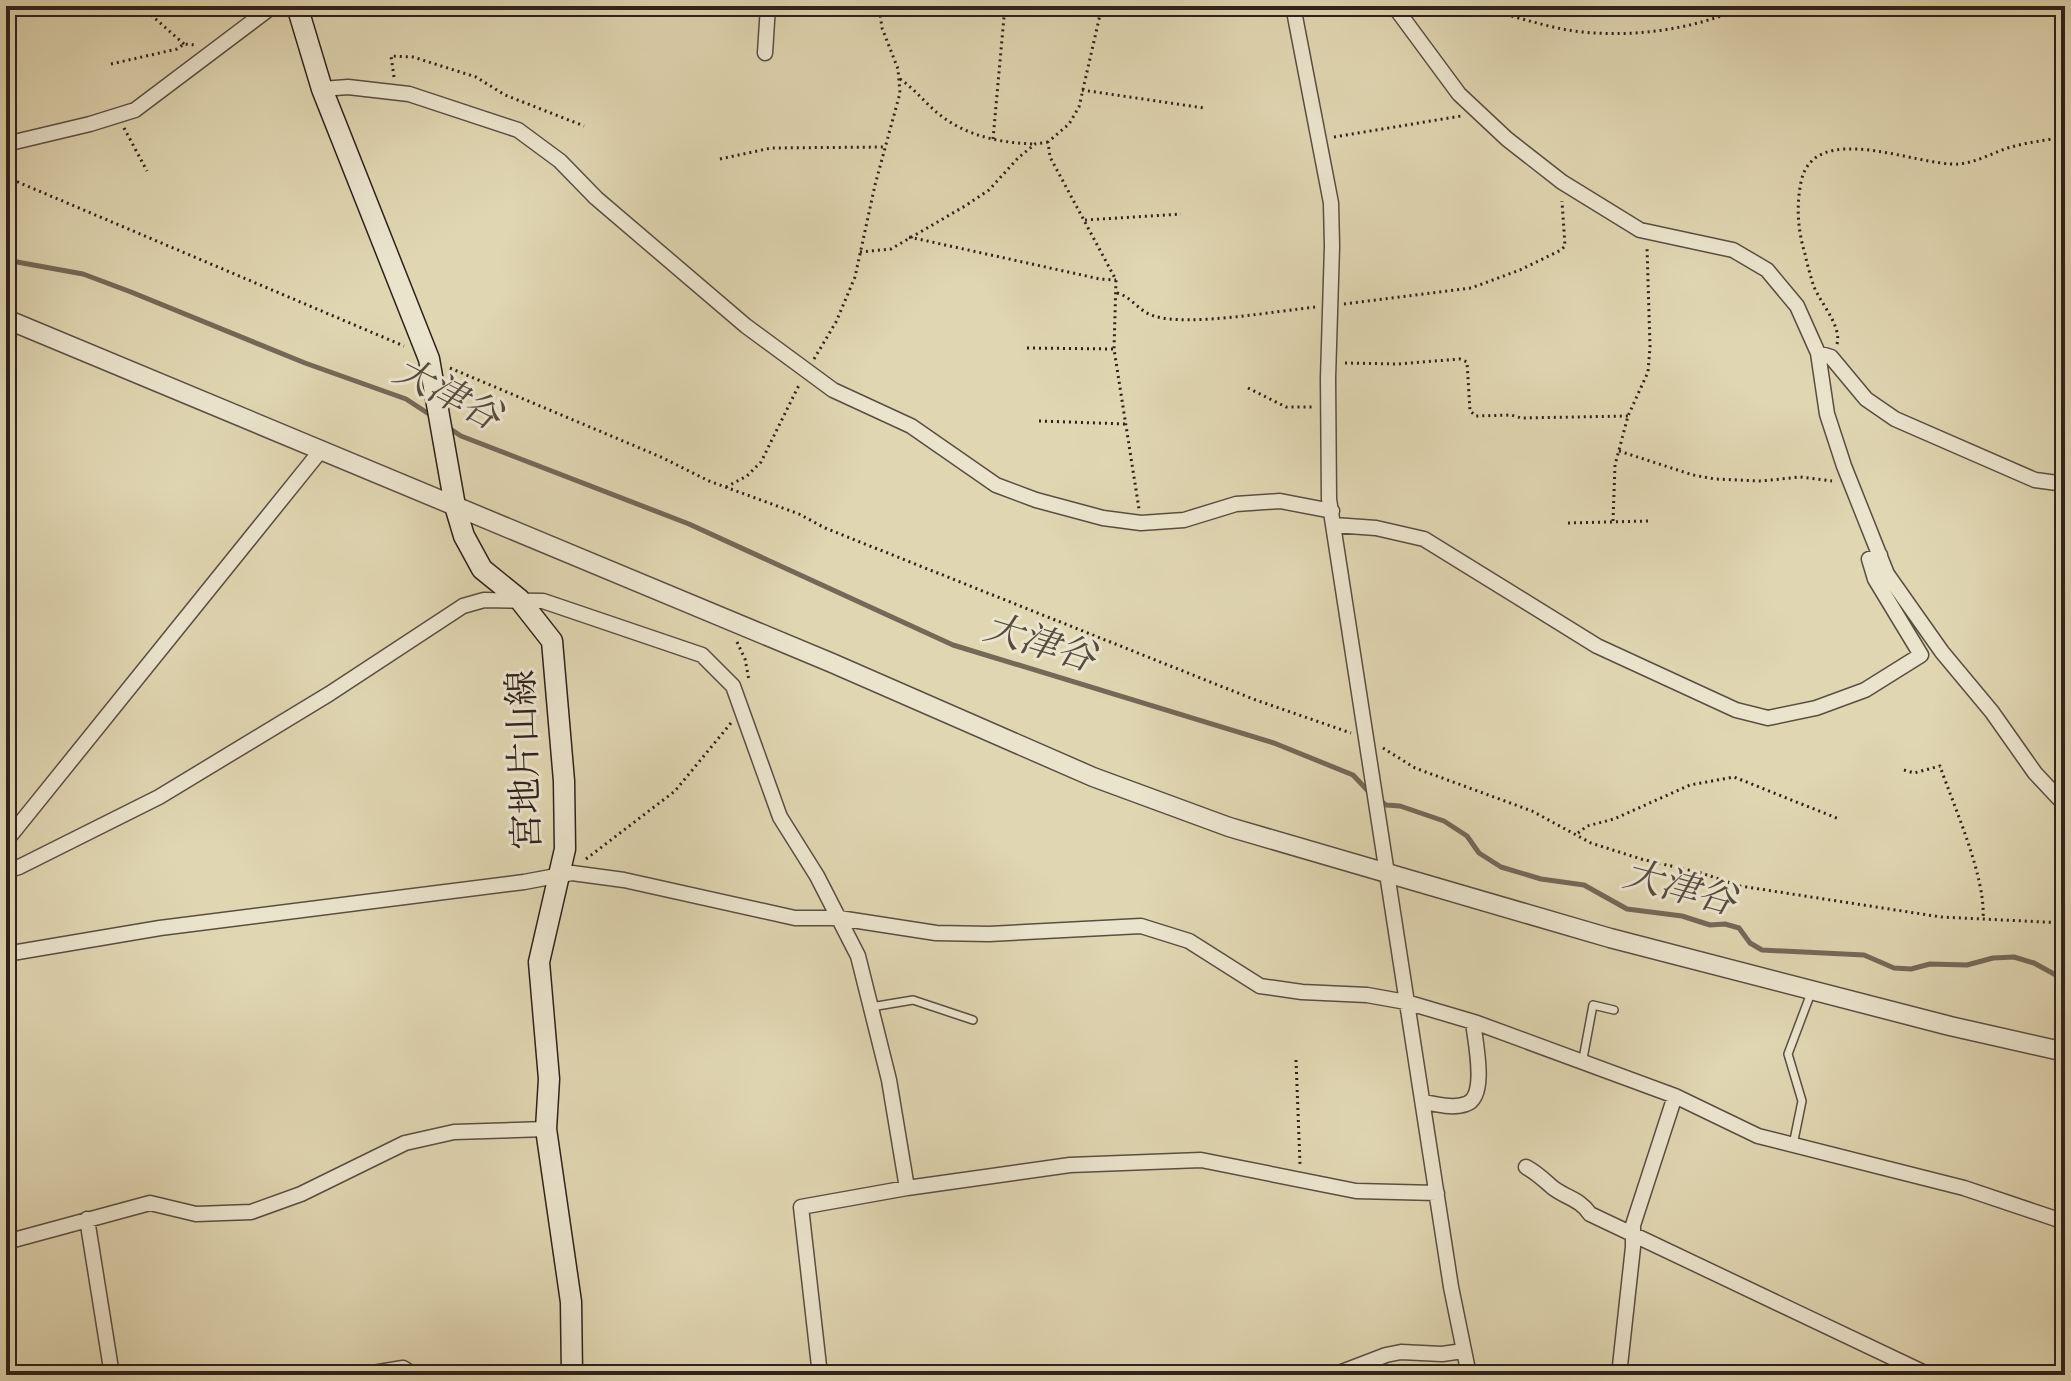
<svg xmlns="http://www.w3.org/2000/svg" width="2071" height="1381" viewBox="0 0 2071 1381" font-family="'EB Garamond','Noto Serif JP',serif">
<rect width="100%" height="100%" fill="#e0d6b2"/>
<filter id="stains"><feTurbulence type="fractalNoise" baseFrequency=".0025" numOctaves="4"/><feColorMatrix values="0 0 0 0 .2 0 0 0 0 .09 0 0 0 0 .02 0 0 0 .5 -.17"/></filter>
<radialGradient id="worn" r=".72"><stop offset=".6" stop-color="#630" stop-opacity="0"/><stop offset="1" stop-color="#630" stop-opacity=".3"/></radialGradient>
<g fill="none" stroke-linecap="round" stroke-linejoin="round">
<path stroke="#746857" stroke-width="5" d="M6,260l77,14 48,18 174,71 101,36 26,17
M446,426l15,10 228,88 264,121 321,98 79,32 17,18
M1378,799l8,6 14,1 44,15 23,15 12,17 22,14 40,12 43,6 43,24 55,7 28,9 15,-1 14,4 11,15 12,7 102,5 30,13 17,1 19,-5 37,1 26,-7 21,-1 20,6 31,17"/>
<defs>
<path id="service" d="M871,1007l42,-7 60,20
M1582,1064l11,-59 21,5
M1793,1145l9,-44 -14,-47 23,-61"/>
<path id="minor" d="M1293,6l38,197 1,43 -4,132 1,121 122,788 18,88
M1394,6l65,88 48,45 55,43 78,48 93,20 34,20 30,36 21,47 9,61 17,52 43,108 55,78 50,60 43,61 30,32
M765,53l3,-47
M322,89l26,-2 61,7 109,36 42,31 36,37 150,128 87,64 78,36 85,59 40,15 67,18 38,5 43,-3 52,-16 44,-3 52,10
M6,144l84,-20 45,-14 138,-104
M1818,353l13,4 35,42 29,20 140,61 30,4
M1334,525l42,3 48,11 173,107 139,64 32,8 48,-10 49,-18 56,-35 -46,-76 -6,-20 11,-4
M6,841l316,-392
M6,871l13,-4 140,-70 170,-103 134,-88 21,-6 59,1 159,54 31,31 47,131 37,59 41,80 31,124 18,108
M6,954l154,-26 364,-46 48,-9 52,7 171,38h44l97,15 53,1 152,-8 48,15 71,45 42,6 65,3 39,7 71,21 198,73 83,40 206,52 101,34
M1423,1102c13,2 30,7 43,2 22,-7 9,-63 7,-82
M1526,1167c11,6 17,12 26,20 14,11 28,12 38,27l339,161
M87,1219l25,156
M6,1239l4,2 140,-38 46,11 55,-2 50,-18 104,-51 49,-11 92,-3
M361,1375l42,-7 11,7
M820,1375l-19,-168 106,-19 163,-23 131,-5 155,31 81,2
M1278,1375l61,-2 47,-18 15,-3 41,2 21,-3
M1619,1375l14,-128v-22l42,-129"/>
<path id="tertiary" d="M6,319l826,344 261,114 136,50 381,111 340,88 115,26"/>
<path id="secondary" d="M297,6l25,83 107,270 26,147 9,30 18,33 37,30 33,42 12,140 1,68 -26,113 10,117 -3,50 25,173 1,73"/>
</defs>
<use href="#service" stroke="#5a4e41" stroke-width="10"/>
<use href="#minor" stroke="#5a4e41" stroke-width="17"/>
<use href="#tertiary" stroke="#5a4e41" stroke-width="21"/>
<use href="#secondary" stroke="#2e211b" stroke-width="23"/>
<path stroke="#2e211b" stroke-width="3" stroke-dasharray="2 4" stroke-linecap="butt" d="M1102,6l-23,101 -10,17 -21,18 2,15 66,123 -2,69 25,160
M1477,6c28,8 57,17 85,23 59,11 130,2 184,-23
M142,7l42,37
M111,64l66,-15 7,-5 12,1
M394,77l-3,-21 22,1 63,20 29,18 79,31
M900,79c12,8 22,20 33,30 28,26 65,34 102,35
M1082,90l122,18
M124,128l23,43
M1334,137l127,-21
M993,139l12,-133
M720,159l51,-11 112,-1
M6,177l398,169
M1085,220l96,-6
M909,237l191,42 16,1
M860,252l31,-3 74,-43 24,-16 29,-32 17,-14 13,-2
M1117,293c14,3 22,19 37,23 35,11 122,-5 162,-9
M1344,304l127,-16 49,-18 41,-20 4,-4 -3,-45
M1837,344c5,-19 -18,-42 -24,-60 -3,-10 -6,-20 -8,-30 -7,-23 -9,-47 -4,-72 13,-64 117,-15 158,-18 19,-2 35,-12 52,-17 18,-5 36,-7 54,-10
M1027,348l87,1
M814,359l22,-37 19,-45 20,-92 25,-92 -2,-24 -16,-41 -3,-22
M1345,363l53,1 62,-5 7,3 3,49 6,5 35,-1 10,3 107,-2
M450,368l211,89 48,24 90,33 26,14 428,171 98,34
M1248,388l38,19h26
M1039,421l87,3
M1619,451l74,24 22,4 46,2 39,-4 32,4
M726,487l21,-11 14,-14 39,-79
M1613,521l2,-56 13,-49 20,-44 2,-25 -3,-100
M1568,523l81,-2
M737,642l8,17 4,21
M1383,748l32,20 117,43 59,32 50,16 60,14 39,13 201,31 124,6
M1904,770l10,3 26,-7c14,41 46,111 43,153
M1578,833l9,-7 27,-7 76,-34 44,-8 105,42
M586,859l89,-68 56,-68
M1296,1060l4,104"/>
<use href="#service" stroke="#ebe4cd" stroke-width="7"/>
<use href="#minor" stroke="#ebe4cd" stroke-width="14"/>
<use href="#tertiary" stroke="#ebe4cd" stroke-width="18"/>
<use href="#secondary" stroke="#ebe4cd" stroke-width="20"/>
</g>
<g text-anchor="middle" stroke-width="6" stroke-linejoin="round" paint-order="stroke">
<g font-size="36" fill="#2e211b" stroke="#ebe4cd">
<text transform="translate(523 760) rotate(-92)" y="13">宮地片山線</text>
</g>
<g font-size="38" font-style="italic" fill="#574b3e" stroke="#ebe4cd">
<text transform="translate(448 393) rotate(27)" y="13">大津谷</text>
<text transform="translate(1040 642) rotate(17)" y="13">大津谷</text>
<text transform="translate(1680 887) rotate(15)" y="13">大津谷</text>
</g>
</g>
<rect width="2071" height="1381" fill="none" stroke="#e0d6b2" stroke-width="32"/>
<rect x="8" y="8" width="2055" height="1365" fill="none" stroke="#2e211b" stroke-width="4"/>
<rect x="16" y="16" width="2039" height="1349" fill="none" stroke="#2e211b" stroke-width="2"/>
<rect width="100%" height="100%" filter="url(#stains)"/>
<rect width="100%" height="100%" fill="url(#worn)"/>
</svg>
